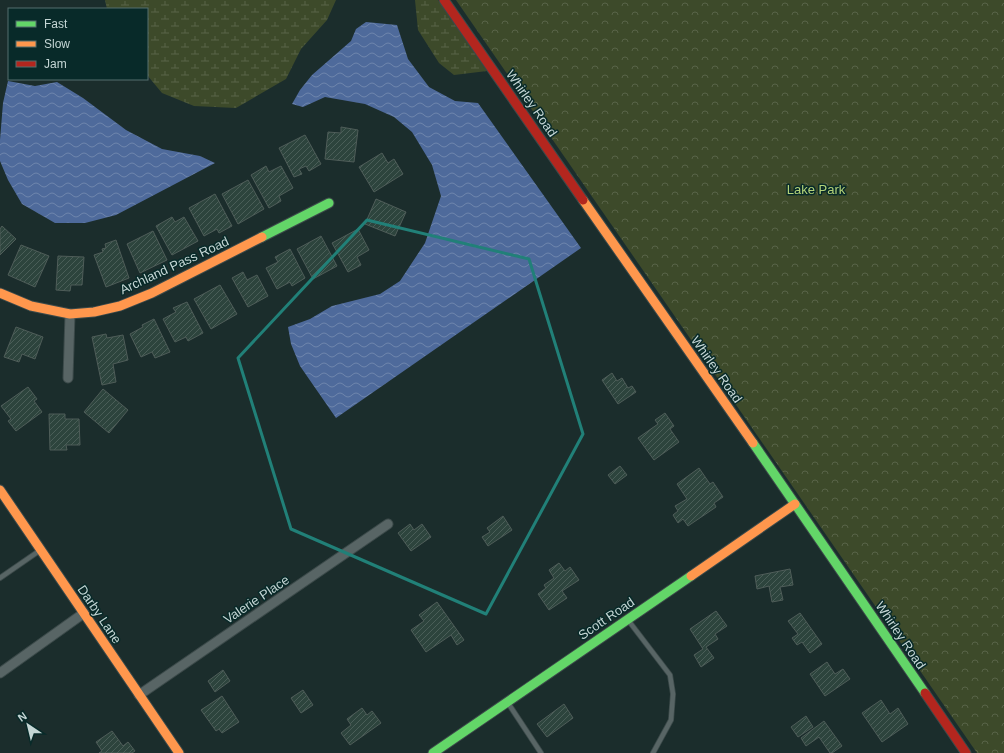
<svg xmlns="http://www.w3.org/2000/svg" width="1004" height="753" viewBox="0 0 1004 753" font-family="Arial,sans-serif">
<defs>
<pattern id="wetland-marsh" width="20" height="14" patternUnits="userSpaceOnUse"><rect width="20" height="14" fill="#3d4a2a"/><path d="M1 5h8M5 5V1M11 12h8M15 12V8" fill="none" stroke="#586348"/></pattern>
<pattern id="park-crowns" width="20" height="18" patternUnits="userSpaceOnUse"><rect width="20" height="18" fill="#3d4a2a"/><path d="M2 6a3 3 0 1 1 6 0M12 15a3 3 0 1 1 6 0" fill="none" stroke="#586348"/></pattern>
<pattern id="water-waves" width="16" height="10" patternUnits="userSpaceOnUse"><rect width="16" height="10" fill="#4e6a9b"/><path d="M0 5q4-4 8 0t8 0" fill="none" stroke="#6e85ac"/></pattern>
<pattern id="building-hatch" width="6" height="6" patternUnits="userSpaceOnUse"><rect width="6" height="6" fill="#2d443d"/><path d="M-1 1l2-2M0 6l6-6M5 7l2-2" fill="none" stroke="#4a5e58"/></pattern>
</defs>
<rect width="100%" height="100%" fill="#1b2d2c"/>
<path fill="url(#wetland-marsh)" d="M105,0h231l-9,20 -26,29 -15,30 -50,29 -42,-2 -32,-13 -15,-18v-66h-40z
M415,0h23l49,71 -33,4 -15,-12 -21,-33z"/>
<path fill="url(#park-crowns)" d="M456,0h548v753h-27z"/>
<path fill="url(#water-waves)" d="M366,22l31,3 11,34 21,28 26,14 23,2 103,145 -245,170 -36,-52 -9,-22 -3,-17 22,-8 22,-13 48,-12 20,-13 25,-38 16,-47 -9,-31 -20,-33 -18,-15 -29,-13 -40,-7 -22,10 -11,-3 8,-14 12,-15 39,-34 5,-12z
M8,81l27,5 22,-4 26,16 43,32 36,19 38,7 15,7 -99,52 -31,8h-30l-33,-19 -14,-24 -8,-19v-21l3,-37z"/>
<path fill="url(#building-hatch)" stroke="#4f5d59" d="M341,127l17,3 -4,32 -29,-3 3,-27 13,1z
M305,135l16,29 -12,7 -3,-5 -7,3 3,5 -8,3 -15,-29z
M382,153l6,10 6,-4 9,15 -29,18 -15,-25z
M266,166l3,6 12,-6 12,22 -14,8 2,5 -12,7 -18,-33z
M248,180l16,29 -26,15 -16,-30z
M215,194l17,32 -13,7 -2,-4 -13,7 -15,-28z
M376,199l30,13 -11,24 -30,-12z
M172,217l3,5 9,-5 14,24 -26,14 -16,-29z
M2,226l14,13 -16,16v-26z
M358,229l11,21 -12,7 4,8 -13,7 -16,-29z
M153,231l14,29 -27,13 -13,-29z
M321,236l16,30 -24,13 -16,-30z
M116,240l13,38 -23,9 -12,-32 9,-3 -1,-3 4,-1 -1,-4z
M21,245l28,11 -14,31 -27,-12z
M290,249l15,29 -13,8 -2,-4 -13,7 -11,-21 12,-6 -3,-5z
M58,256l26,1 -2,28h-11l-1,6 -14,-1z
M243,272l4,8 10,-5 11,21 -20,11 -16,-29z
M220,285l17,29 -26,15 -17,-30z
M187,302l16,31 -15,8 -2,-4 -11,5 -12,-23 13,-7 -3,-4z
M154,319l16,33 -15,6 -3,-6 -11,5 -11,-23 13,-7 -1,-2z
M16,327l27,10 -8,22 -13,-5 -3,8 -15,-5z
M106,334l1,4 16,-3 5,25 -15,4 3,18 -14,3 -10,-48z
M612,373l5,8 5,-3 6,10 4,-2 4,6 -18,12 -16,-24z
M28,387l9,12 -3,2 8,11 -26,19 -8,-10 3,-2 -10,-13z
M103,389l25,21 -19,23 -25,-21z
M665,413l9,13 -4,3 9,13 -25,18 -16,-22 20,-14 -3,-4z
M49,414h16v5h14l1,26h-14l1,5h-17z
M620,466l7,9 -12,9 -7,-9z
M699,468l11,16 3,-2 10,15 -9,6 2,4 -28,19 -5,-7 -5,4 -5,-8 5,-4 -3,-5 12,-7 -10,-15z
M503,516l9,14 -24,16 -6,-9 8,-5 -3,-4z
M410,524l4,6 8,-6 9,13 -20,14 -13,-18z
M559,563l6,8 5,-4 9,13 -17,11 5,7 -18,12 -11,-16 8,-6 -2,-3 10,-7 -5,-8z
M790,569l3,16 -13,2 3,13 -11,2 -3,-16 -12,3 -2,-13z
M437,602l27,38 -7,5 -6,-10 -25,17 -15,-22 13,-9 -5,-6z
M716,611l11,15 -12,8 3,5 -12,8 8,11 -13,9 -7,-12 9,-6 -13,-20z
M800,613l22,31 -12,9 -8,-11 -5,3 -5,-7 6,-4 -10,-13z
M827,662l8,12 8,-5 7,10 -25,17 -15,-22z
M223,670l7,11 -15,11 -7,-11z
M303,690l10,15 -12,8 -10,-15z
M222,696l17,26 -17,11 -3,-4 -3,2 -15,-21z
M881,700l9,14 8,-6 10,16 -26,18 -20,-29z
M564,704l9,14 -26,19 -10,-13z
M362,708l5,7 5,-4 9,12 -31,22 -9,-12 10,-8 -4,-6z
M806,716l7,11 -15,10 -7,-10z
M824,721l18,25 -10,7h-2l-11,-16 -13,9 -5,-8z
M112,731l11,15 5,-4 7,9 -3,2h-33l3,-2 -6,-9z"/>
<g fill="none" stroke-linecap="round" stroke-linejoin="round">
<defs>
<path id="lane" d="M0,578l39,-27
M628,620l42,55 3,19 -2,26 -18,33
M508,703l33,50"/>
<path id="street" d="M68,378l2,-64
M0,673l84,-60
M139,695l249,-171"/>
<path id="fast" d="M262,237l67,-34
M753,443l172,250
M433,753l258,-177"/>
<path id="slow" d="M583,200l170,243
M0,293l31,13 39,8 24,-2 26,-6 32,-13 110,-56
M0,490l179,263
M691,576l104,-72"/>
<path id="jam" d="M444,0l139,200
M925,693l41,60"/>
</defs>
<use href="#lane" stroke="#3c4a4a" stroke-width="6"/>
<use href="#street" stroke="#3c4a4a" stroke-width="11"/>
<use href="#fast" stroke="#3c4a4a" stroke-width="11"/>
<use href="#slow" stroke="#3c4a4a" stroke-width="11"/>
<use href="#jam" stroke="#3c4a4a" stroke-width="11"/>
<use href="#lane" stroke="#586565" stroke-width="4.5"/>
<use href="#street" stroke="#586565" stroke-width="9"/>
<use href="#fast" stroke="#63d668" stroke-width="9"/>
<use href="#slow" stroke="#ff974d" stroke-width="9"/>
<use href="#jam" stroke="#b3261e" stroke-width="9"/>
</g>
<path fill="none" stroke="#218078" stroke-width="3" stroke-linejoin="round" d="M367,220l162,39 54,175 -97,180 -195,-85 -53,-171z"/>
<g text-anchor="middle" stroke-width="3" stroke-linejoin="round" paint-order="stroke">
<g font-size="13" fill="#c5d6d5" stroke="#082a29">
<text transform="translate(532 103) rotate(55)" y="5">Whirley Road</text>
<text transform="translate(174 265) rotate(-25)" y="5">Archland Pass Road</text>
<text transform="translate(717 369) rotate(55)" y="5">Whirley Road</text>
<text transform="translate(256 599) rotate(-34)" y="5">Valerie Place</text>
<text transform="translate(100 614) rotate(56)" y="5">Darby Lane</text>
<text transform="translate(606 618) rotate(-34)" y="5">Scott Road</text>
<text transform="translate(901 635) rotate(56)" y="5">Whirley Road</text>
</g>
<g font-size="13" fill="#b4d379" stroke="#082a29">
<text x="816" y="194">Lake Park</text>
</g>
</g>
<rect x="8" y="8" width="140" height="72" fill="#082a29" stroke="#546f6e"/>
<rect x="16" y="21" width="20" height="6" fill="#63d668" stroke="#546f6e"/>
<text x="44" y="28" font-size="12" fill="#c5d6d5">Fast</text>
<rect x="16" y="41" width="20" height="6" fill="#ff974d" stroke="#546f6e"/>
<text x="44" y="48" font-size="12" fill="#c5d6d5">Slow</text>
<rect x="16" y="61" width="20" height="6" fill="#b3261e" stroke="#546f6e"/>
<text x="44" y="68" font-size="12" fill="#c5d6d5">Jam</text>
<g transform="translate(28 725) rotate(325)" stroke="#082a29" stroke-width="3" paint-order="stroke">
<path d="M0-3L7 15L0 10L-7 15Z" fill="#c5d6d5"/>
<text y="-6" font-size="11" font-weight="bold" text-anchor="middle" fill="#c5d6d5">N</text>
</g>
</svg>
